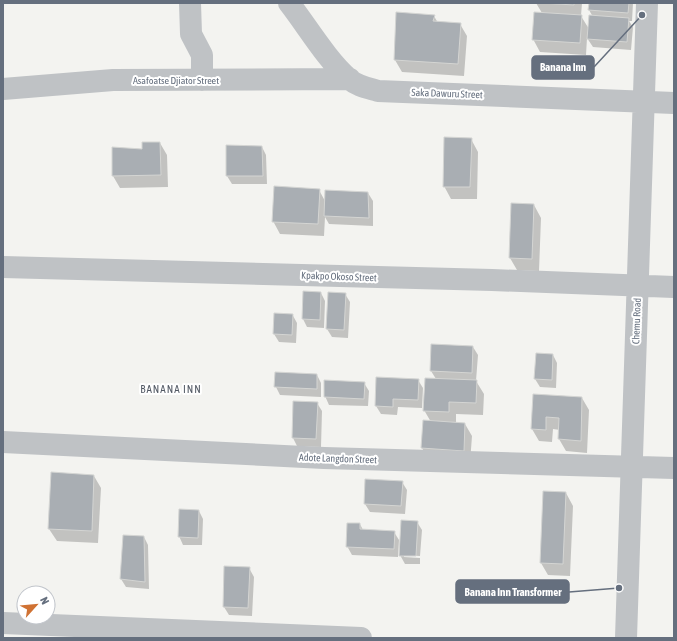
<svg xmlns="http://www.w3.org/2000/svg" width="677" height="641" viewBox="0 0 677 641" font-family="'Asap Condensed',sans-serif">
<rect width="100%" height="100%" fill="#f3f3f0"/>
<path fill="#0003" d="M536,3h46l-1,13 8,13 4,-12 -4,-7 1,-7h43l-1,18h-3l4,6 -2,23 -38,-3 -6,-9 -1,17 -46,-3 -7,-13 9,-26z
M434,16l4,7 22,1 7,12 -3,40 -62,-4 -7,-12z
M471,139l7,13 -1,47h-26l-7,-13z
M160,143l7,12 1,32 -48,1 -7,-12 30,-26z
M262,147l4,8 1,29h-35l-5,-8z
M319,190l6,11 43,-8 5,8v25l-44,-2 -4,-7 -1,19 -44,-2 -7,-13z
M534,205l7,13 -2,53 -22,-1 -7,-12z
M321,293l4,8 -1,27 -17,-1 -4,-8z
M345,294l5,8 -2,36 -16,-1 -5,-8z
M275,314h17l5,9 -1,20 -17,-1 -5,-8z
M473,347l5,8 -2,26 8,13 -1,21 -27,-1v9l9,1 7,12 -2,27 -41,-3 -7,-12 1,-27 8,1 -7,-12 12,-31 -5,-8z
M553,355l4,8 -1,25 -16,-1 -5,-8z
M317,375l4,8v14l-41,-2 -4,-8z
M418,380l5,8 -1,20 -24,-1 -1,8 -16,-1 -5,-8z
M364,383l5,8 -1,15 -39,-1 -4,-9z
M534,395l48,3 7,12 -2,43 -21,-2 -7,-12 1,-9 -7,-1 -1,13 -13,-1 -7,-12z
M317,403l5,8 -1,36 -24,-1 -4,-8z
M94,476l7,12 -3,55 -41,-2 -8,-12z
M402,482l5,8 -2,24 -35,-2 -5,-8z
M566,493l7,13 -3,70 -22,-1 -7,-12z
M199,511l4,8 -1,26h-19l-4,-9z
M417,522l5,8 -2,26 -16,-1v2l16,1v6h-15l-5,-9z
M360,524l3,6 31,2 5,8 -1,17 -46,-2 -5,-9z
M144,537l4,8 1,44 -23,-2 -5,-8z
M249,568l5,9 -2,39 -23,-1 -5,-8z"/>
<path fill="#a9aeb3" stroke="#d4d5d3" d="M541,3h33v2z
M589,3h40l-1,10 -40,-3z
M396,12l39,3 -2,6 28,2 -3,41 -64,-4z
M534,12l48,3 -2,28 -48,-3z
M589,15l40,3 -2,24 -40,-3z
M444,137l28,1 -2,49h-27z
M142,142h18l1,33 -49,1v-29l30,2z
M226,145l36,1 1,30h-37z
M274,186l46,3 -2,35 -46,-2z
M325,190l43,2 1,26 -45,-2z
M511,203l23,1 -2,55 -23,-1z
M303,291l18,1 -1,28 -18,-1z
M328,292l18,1 -2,37 -18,-1z
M274,313l19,1 -1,21 -19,-1z
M431,344l42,2 -1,27 -42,-2z
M536,353l17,1 -1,26 -18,-1z
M275,372l42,2v15l-43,-2z
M376,377l43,2 -1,21 -25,-1v8l-18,-1z
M425,378l52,2 -1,23 -27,-1v10l-26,-1z
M324,380l41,2 -1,17 -40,-2z
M533,394l49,3 -1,44 -23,-2 1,-21 -13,-1v13l-15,-1z
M293,401l25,1 -2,37 -24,-1z
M423,420l42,3 -1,28 -43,-3z
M51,472l43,3 -2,56 -44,-2z
M365,479l38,2 -2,25 -37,-2z
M543,491l23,1 -3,72 -23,-1z
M179,509l20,1 -1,28 -20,-1z
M401,520l17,1 -2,35h-17z
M347,523h13v6l35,2 -1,18 -48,-2z
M123,535l21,1 1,46 -25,-3z
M224,566l26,1 -2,41 -25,-1z"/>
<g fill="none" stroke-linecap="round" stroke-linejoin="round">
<path stroke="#bfc2c5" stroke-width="22" d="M190,3l1,31 11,21v25
M289,3c18,23 38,57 60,76 8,7 19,9 29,12l296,12
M3,89l110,-9 237,-1
M3,267l489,13 182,7
M3,442l321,16 350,10
M3,623l358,15
M626,638l21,-635"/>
</g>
<g text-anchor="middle" stroke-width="4" stroke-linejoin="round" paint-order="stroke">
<g font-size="10" fill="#656f7e" stroke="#fff">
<text x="176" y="84">Asafoatse Djiator Street</text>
<text transform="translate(447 93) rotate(2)" y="4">Saka Dawuru Street</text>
<text transform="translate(339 276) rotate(2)" y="4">Kpakpo Okoso Street</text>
<text transform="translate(636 321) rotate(-88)" y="4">Chemu Road</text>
<text transform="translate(338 458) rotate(2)" y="4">Adote Langdon Street</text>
</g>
<g font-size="11" letter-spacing="1" fill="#525964" stroke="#fff">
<text x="171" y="393">BANANA INN</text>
</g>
</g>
<path fill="none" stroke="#656f7e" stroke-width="1.5" d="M642 15L594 67M619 588L569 592"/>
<g fill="#656f7e" stroke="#fff" stroke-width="1.5">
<circle cx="642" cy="15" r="4"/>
<circle cx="619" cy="588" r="4"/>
</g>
<g fill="#656f7e" stroke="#656f7e" stroke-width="1.5">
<rect x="532" y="56" width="62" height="23" rx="4"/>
<rect x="456" y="580" width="113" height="23" rx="4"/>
</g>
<g font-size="11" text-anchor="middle" font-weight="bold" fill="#fff">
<text x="563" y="71">Banana Inn</text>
<text x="513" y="596">Banana Inn Transformer</text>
</g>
<rect width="677" height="641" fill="none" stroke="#656f7e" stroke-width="8"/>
<g transform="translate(36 605) rotate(63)"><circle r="19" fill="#ffffff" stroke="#c1c5cb"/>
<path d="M0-3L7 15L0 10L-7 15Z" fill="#d07233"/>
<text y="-6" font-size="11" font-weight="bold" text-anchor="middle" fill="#656f7e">N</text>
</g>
</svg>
